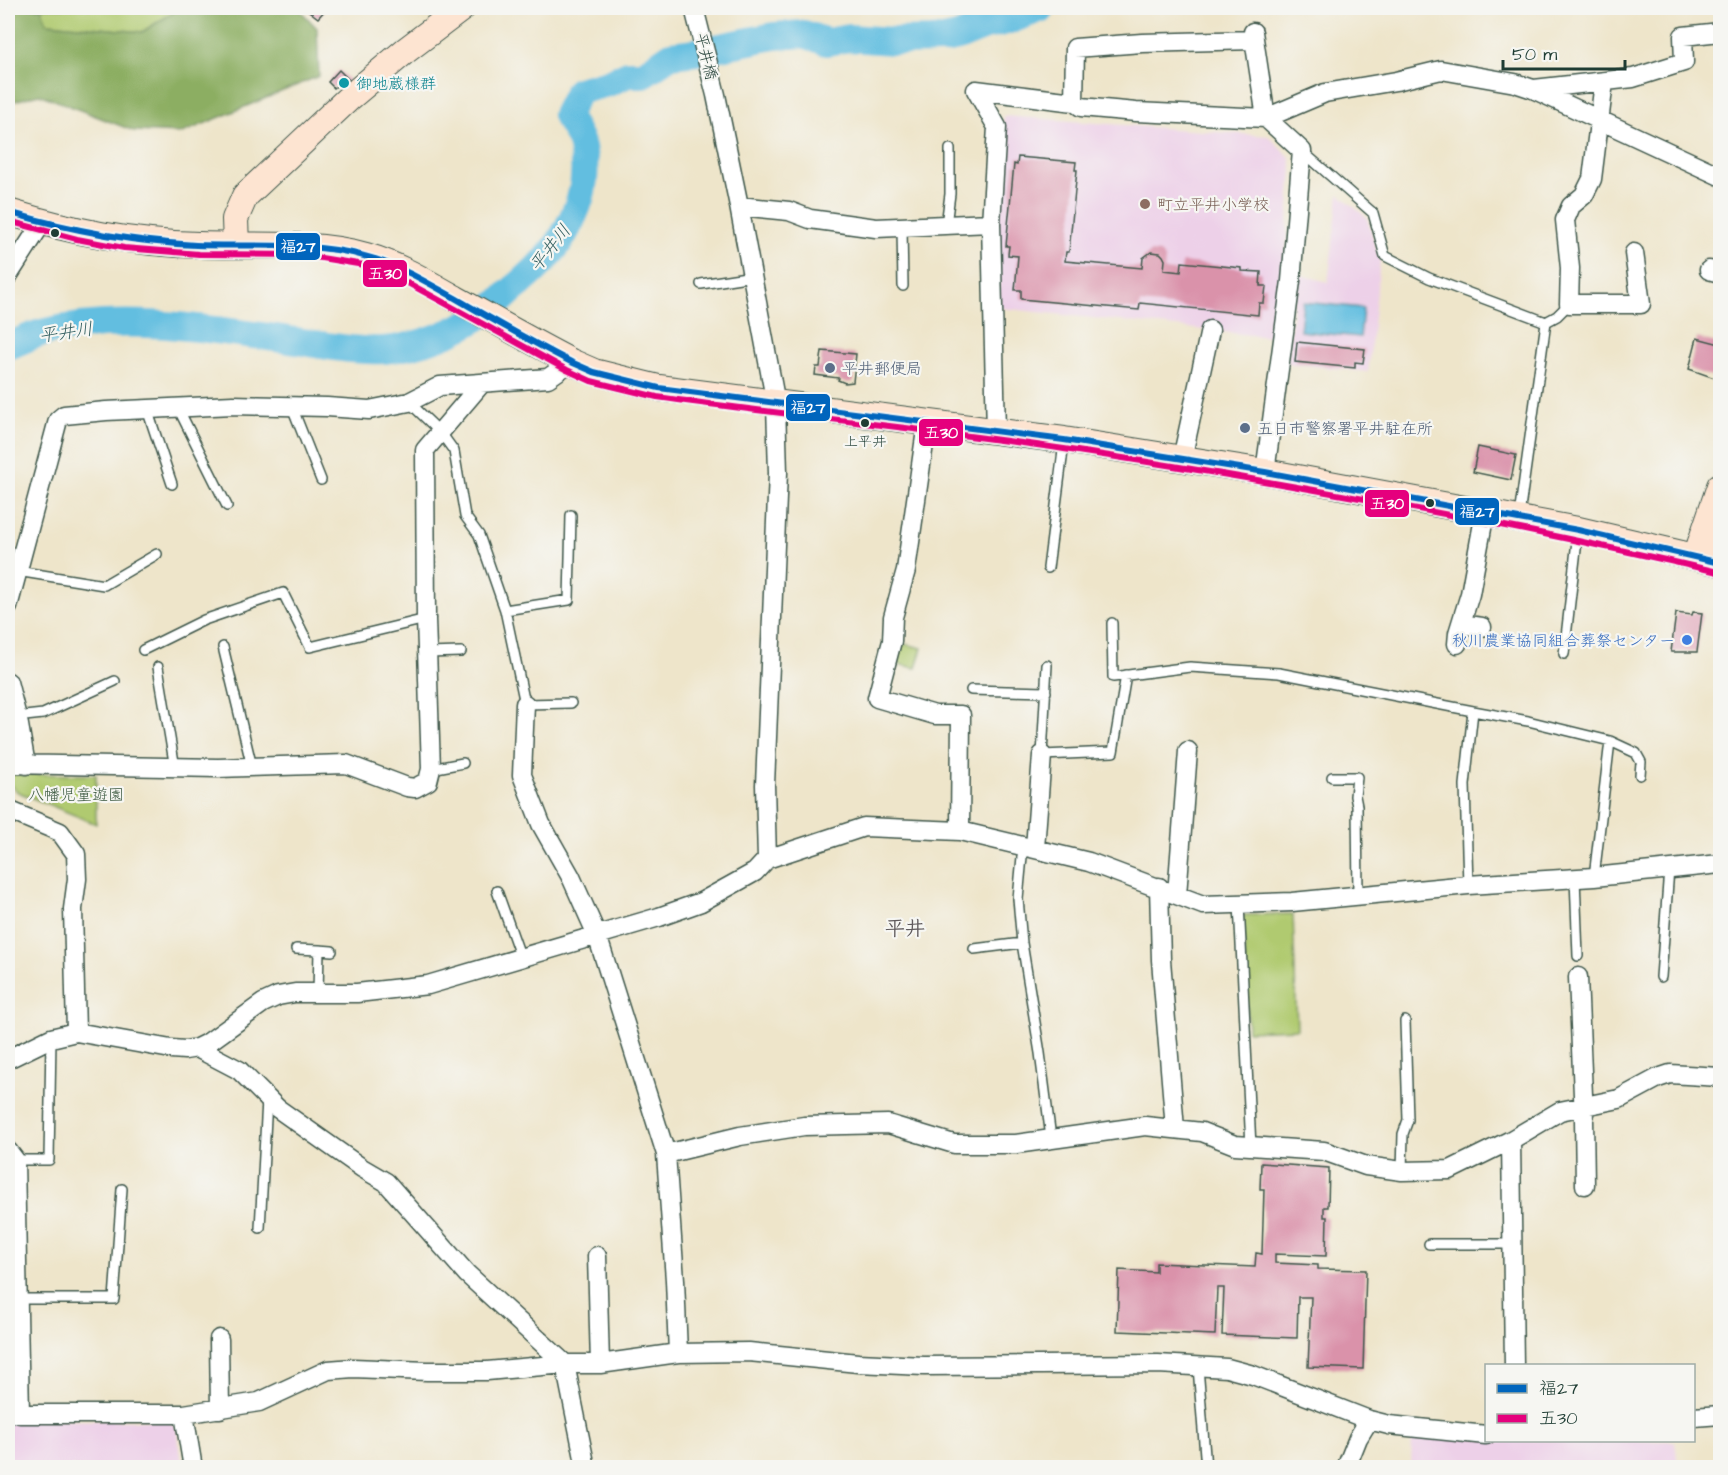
<svg xmlns="http://www.w3.org/2000/svg" width="1728" height="1475" viewBox="0 0 1728 1475" font-family="'Architects Daughter','Klee One',sans-serif">
<rect width="100%" height="100%" fill="#f6f6f2"/>
<filter id="ink" filterUnits="userSpaceOnUse"><feTurbulence type="fractalNoise" baseFrequency=".0167" numOctaves="2"/><feDisplacementMap in="SourceGraphic" scale="12" xChannelSelector="R" yChannelSelector="G"/><feConvolveMatrix kernelMatrix="1 2 1 2 8 2 1 2 1" color-interpolation-filters="sRGB"/></filter>
<filter id="wash" filterUnits="userSpaceOnUse"><feTurbulence type="fractalNoise" baseFrequency=".008" numOctaves="4" result="noise"/><feDisplacementMap in="SourceGraphic" scale="24" xChannelSelector="R" yChannelSelector="G"/><feGaussianBlur stdDeviation="1.35" result="paint"/><feColorMatrix in="noise" values="0 0 0 0 0 0 0 0 0 0 0 0 0 0 0 0 0 1.4 0 .05"/><feComposite in="paint" operator="in"/></filter>
<g filter="url(#wash)">
<rect width="100%" height="100%" fill="#eee5ca"/>
<path fill="#edd0e8" d="M1004,116l264,20 22,21 2,12 -13,169 -279,-30 -3,-69z
M1339,194l28,24 13,43 -12,111 -81,-9 10,-89 31,8z
M8,1420l160,1 8,6 7,40 -175,1z
M1412,1434l102,8 19,-2 142,1 3,26 -267,1z"/>
<path fill="#b0ca70" stroke="#688452" stroke-width="1.5" d="M41,8h137l-7,6 -29,18 -95,-9z
M899,640l6,4 17,4 -6,20 -23,-5z
M8,774l88,1v49l-78,-32 -10,-9z
M1293,914l4,115 -49,2 -5,-116z"/>
<path fill="#8cae62" stroke="#56764b" stroke-width="1.5" d="M8,8h33l6,15 95,9 29,-18 7,-6h120l19,20 2,48 -137,57 -48,-2 -95,-37 -31,9z"/>
<path fill="#62bee0" stroke="#407e8a" stroke-width="1.5" d="M1303,302l60,6 -3,29 -60,-6z"/>
<g fill="none" stroke-linecap="round" stroke-linejoin="round">
<path stroke="#62bee0" stroke-width="4.5" d="M999,8l12,12"/>
<path stroke="#62bee0" stroke-width="28" d="M8,346c11,-4 22,-10 33,-13 79,-20 169,-4 248,7 31,4 63,12 95,10 36,-3 75,-19 105,-40 11,-7 20,-18 31,-26 14,-13 29,-26 40,-43 18,-29 30,-59 22,-94 -2,-11 -11,-22 -16,-32l12,-24 30,-8 20,-9h15l28,-19 25,-3 78,-16 30,-2 23,8 22,-4 44,3 51,-1 14,-3 27,-11 26,-6 31,-12"/>
</g>
<g id="blocks">
<path fill="#da92aa" d="M305,8h22l-9,10z
M339,70l10,10 -3,3 -3,-3 -9,8 -6,-6z
M1018,157l58,5 -1,8h2l-8,82h-3l-1,9 77,7 1,-10 8,-6 9,1 3,3 2,4 -1,10 17,2 1,-10 60,6v3l19,1 -1,14h6l-2,17h-5l-1,12 -118,-12 -1,7 -118,-11v-9h-6l3,-34 -10,-1 1,-9h-3l8,-82 3,1z
M1697,338l23,6v36l-31,-11z
M1297,342l68,7 -2,14 -8,-1v6l-60,-6z
M822,351l34,3 -3,28 -8,1 -7,-3 1,-2 -24,-3 1,-8h4z
M1478,447l38,8 -5,25 -38,-8z
M1693,612l9,1 -5,39h-26l5,-39 16,2z
M1261,1163l68,5 -1,39h-4v10h3l-1,39 -51,-2v9l43,2v4l48,1 -3,99 -55,-2 3,-70h-13l-1,41 -75,-3 2,-47h-7l-2,47 -98,-4 2,-61 37,2v-9l99,4 1,-14 6,1 2,-65h-4z"/>
</g>
</g>
<g filter="url(#ink)">
<use href="#blocks" fill-opacity="0" stroke="#3e564a" stroke-width="1.5"/>
<g fill="none" stroke-linecap="round" stroke-linejoin="round">
<defs>
<path id="lane" d="M1302,151l71,62 12,43 44,22 117,44 11,-6 12,-12
M946,225l4,-31v-45
M902,228l1,58
M701,284l52,-8
M409,402l32,31 13,18 11,65 14,19 26,75 20,94 46,-1
M292,407l29,73
M178,408l49,98
M147,409l25,75
M1519,516l27,-194
M1048,568l16,-125
M17,571l87,14 53,-31
M505,610l64,-10 2,-85
M1112,623l1,54 77,-10 89,6 194,38
M223,647l29,120
M143,650l61,-30 79,-27 27,54 116,-28
M427,653l34,-1
M1564,654l14,-122
M1047,665l-5,90 71,-3 13,-77
M158,667l17,101
M971,690l75,2
M16,717l27,-3 72,-33
M431,769l32,-6
M1332,777h25l-2,19 2,10 1,89
M1023,846l-5,53 4,44 18,110 11,85
M1594,877l16,-136
M1575,878l3,78
M1468,885l-3,-100 8,-74 55,10 82,20 26,12 5,9 -1,13
M497,891l24,67
M1239,904l12,243
M296,949l23,1 -1,43
M974,949l48,-6
M319,950l13,1
M1661,977l8,-108
M15,1160h34l2,-122
M1402,1171l1,-37 5,-14 -3,-99
M260,1228l7,-128
M1429,1244h83
M18,1299h96l8,-110
M1198,1367l8,101"/>
<path id="street" d="M694,8l22,87 23,111 37,198 2,69 -13,312 2,74
M1253,32l13,86 36,33 -11,130 -26,191
M1604,82l-12,97 -8,16 -13,11 -6,14 5,48 -1,36h72l-7,-51
M1534,89l99,-11 51,-16 -1,-26 37,-4
M976,90l98,12 7,5 55,5 130,6 59,-25 71,-12 45,-11 74,13 18,6 187,87
M976,90l21,37 -6,96 5,209
M1074,102l1,-54 67,-5 112,-3
M739,206l50,5 21,8 66,9 115,-5
M1709,270l11,3
M8,276l34,-53
M927,423l-21,147 -13,47 -1,24 -15,57 58,17h26l-1,116
M1182,459l28,-129
M8,607l50,-187 6,-5 42,-4 127,-6 94,2 42,3 40,-8 31,-16 108,-8 23,-16
M1461,624l21,3
M1457,644l1,-11 12,-39 15,-82
M8,682l11,43 7,40
M525,704l-3,71 19,49 30,53 26,58 69,219 9,126 3,73
M8,764l210,4 128,-4 61,23 8,1 13,-7 3,-12 -5,-150 -1,-169 57,-67
M8,810l52,22 16,22 1,25 -4,30 3,123
M1035,848l7,-93
M1159,887l2,73 14,169
M1177,895l11,-144
M1578,977l6,142 1,66
M197,1048l42,22 38,38 85,60 24,14 81,92 98,90 21,104
M8,1059l43,-21 25,-6 95,17 14,1 12,-2 12,-6 54,-39 15,-7 17,-3h62l71,-8 231,-68 42,-15 54,-30 12,-13 97,-32 96,4 129,31 114,43 89,-3 176,-17 126,-8 126,-13
M1511,1140l3,226
M8,1151l7,9 5,254
M666,1154l74,-18 64,-10 84,-2 66,20h62l129,-18 57,6 33,13 89,6 42,15 36,5 48,-1 61,-30 49,-29 59,-12 39,-21 12,-4 50,3
M597,1256l3,108
M219,1339l1,70
M8,1412l12,2h164l75,-12 69,-32 25,-2 74,3h60l78,-7h35l78,-11 71,-1 109,11 66,3 234,-2 69,4 26,7 116,45 20,5 97,10
M184,1414l9,54
M1694,1417l26,-2
M1346,1468l12,-30 11,-18"/>
<path id="secondary" d="M8,212c65,20 122,31 191,33 55,2 113,-4 167,11 32,9 60,26 90,43 38,21 76,43 115,63l23,10 65,16 405,52 201,32 313,58 142,33
M236,245l-1,-26 10,-23 104,-98 56,-47 57,-43
M1696,557l24,-71"/>
</defs>
<use href="#lane" stroke="#3e564a" stroke-width="12"/>
<use href="#street" stroke="#3e564a" stroke-width="21"/>
<use href="#secondary" stroke="#3e564a" stroke-width="28"/>
<use href="#lane" stroke="#fff" stroke-width="9"/>
<use href="#street" stroke="#fff" stroke-width="18"/>
<use href="#secondary" stroke="#fde4d1" stroke-width="26"/>
<defs>
<path id="bus-1" d="M8,212c62,18 124,30 188,33 56,2 113,-4 168,11 33,8 62,26 91,42 38,22 77,44 116,64l23,10 65,16 405,52 201,32 313,58 142,33"/>
<path id="bus-2" d="M8,221l69,18 47,9 75,6 104,1 61,10 44,18 159,87 24,11 66,16c135,19 272,32 407,52 220,33 438,73 654,123"/>
</defs>
<use href="#bus-1" stroke="#f6f6f2" stroke-width="10"/>
<use href="#bus-2" stroke="#f6f6f2" stroke-width="10"/>
<use href="#bus-1" stroke="#0065bd" stroke-width="6"/>
<use href="#bus-2" stroke="#e5007d" stroke-width="6"/>
</g>
</g>
<circle fill="#0f9aa8" stroke="#f6f6f2" stroke-width="2" cx="344" cy="83" r="6"/>
<circle fill="#8d6e63" stroke="#f6f6f2" stroke-width="2" cx="1145" cy="204" r="6"/>
<g fill="#1f3d34" stroke="#f6f6f2" stroke-width="2">
<circle cx="55" cy="233" r="5"/>
<circle cx="865" cy="423" r="5"/>
<circle cx="1430" cy="503" r="5"/>
</g>
<g fill="#5c6f8a" stroke="#f6f6f2" stroke-width="2">
<circle cx="830" cy="368" r="6"/>
<circle cx="1245" cy="428" r="6"/>
</g>
<circle fill="#3f7fe0" stroke="#f6f6f2" stroke-width="2" cx="1687" cy="640" r="6"/>
<g text-anchor="middle" stroke-width="4.5" stroke-linejoin="round" paint-order="stroke">
<g font-size="14" fill="#1f3d34" stroke="#f6f6f2">
<text x="865" y="446">上平井</text>
</g>
<g font-size="16" fill="#1f3d34" stroke="#f6f6f2">
<text transform="translate(707 56) rotate(76)" y="6">平井橋</text>
</g>
<g font-size="16" fill="#0d838f" stroke="#f6f6f2" text-anchor="start">
<text x="356" y="89">御地蔵様群</text>
</g>
<g font-size="16" fill="#785e54" stroke="#f6f6f2" text-anchor="start">
<text x="1157" y="210">町立平井小学校</text>
</g>
<g font-size="16" fill="#4e5e75" stroke="#f6f6f2" text-anchor="start">
<text x="842" y="374">平井郵便局</text>
<text x="1257" y="434">五日市警察署平井駐在所</text>
</g>
<g font-size="16" fill="#366cbe" stroke="#f6f6f2" text-anchor="end">
<text x="1675" y="646">秋川農業協同組合葬祭センター</text>
</g>
<g font-size="16" fill="#3c5940" stroke="#f6f6f2">
<text x="76" y="800">八幡児童遊園</text>
</g>
<g font-size="18" font-style="italic" fill="#305d5f" stroke="#f6f6f2">
<text transform="translate(550 248) rotate(-52)" y="6">平井川</text>
<text transform="translate(66 332) rotate(-8)" y="6">平井川</text>
</g>
<g font-size="20" font-weight="bold" fill="#605b5d" stroke="#f6f6f2">
<text x="905" y="935">平井</text>
</g>
</g>
<g stroke="#f6f6f2" stroke-width="2">
<rect x="275" y="232" width="46" height="29" rx="6" fill="#0065bd"/>
<rect x="362" y="259" width="46" height="29" rx="6" fill="#e5007d"/>
<rect x="785" y="393" width="46" height="29" rx="6" fill="#0065bd"/>
<rect x="918" y="418" width="46" height="29" rx="6" fill="#e5007d"/>
<rect x="1364" y="489" width="46" height="29" rx="6" fill="#e5007d"/>
<rect x="1454" y="497" width="46" height="29" rx="6" fill="#0065bd"/>
</g>
<g font-size="16" text-anchor="middle" font-weight="bold" fill="#fff">
<text x="298" y="252">福27</text>
<text x="385" y="279">五30</text>
<text x="808" y="413">福27</text>
<text x="941" y="438">五30</text>
<text x="1387" y="509">五30</text>
<text x="1477" y="517">福27</text>
</g>
<rect width="1728" height="1475" fill="none" stroke="#f6f6f2" stroke-width="30"/>
<rect x="1485" y="1364" width="210" height="78" fill="#f6f6f2" stroke="#a0aca6" stroke-width="1.5"/>
<rect x="1497" y="1384" width="30" height="9" fill="#0065bd" stroke="#a0aca6" stroke-width="1.5"/>
<text x="1539" y="1394" font-size="18" fill="#1f3d34">福27</text>
<rect x="1497" y="1414" width="30" height="9" fill="#e5007d" stroke="#a0aca6" stroke-width="1.5"/>
<text x="1539" y="1424" font-size="18" fill="#1f3d34">五30</text>
<path d="M1503 60v9h122v-9" fill="none" stroke="#1f3d34" stroke-width="3"/>
<text x="1512" y="60" font-size="18" fill="#1f3d34" stroke="#f6f6f2" stroke-width="4.5" paint-order="stroke">50 m</text>
</svg>
